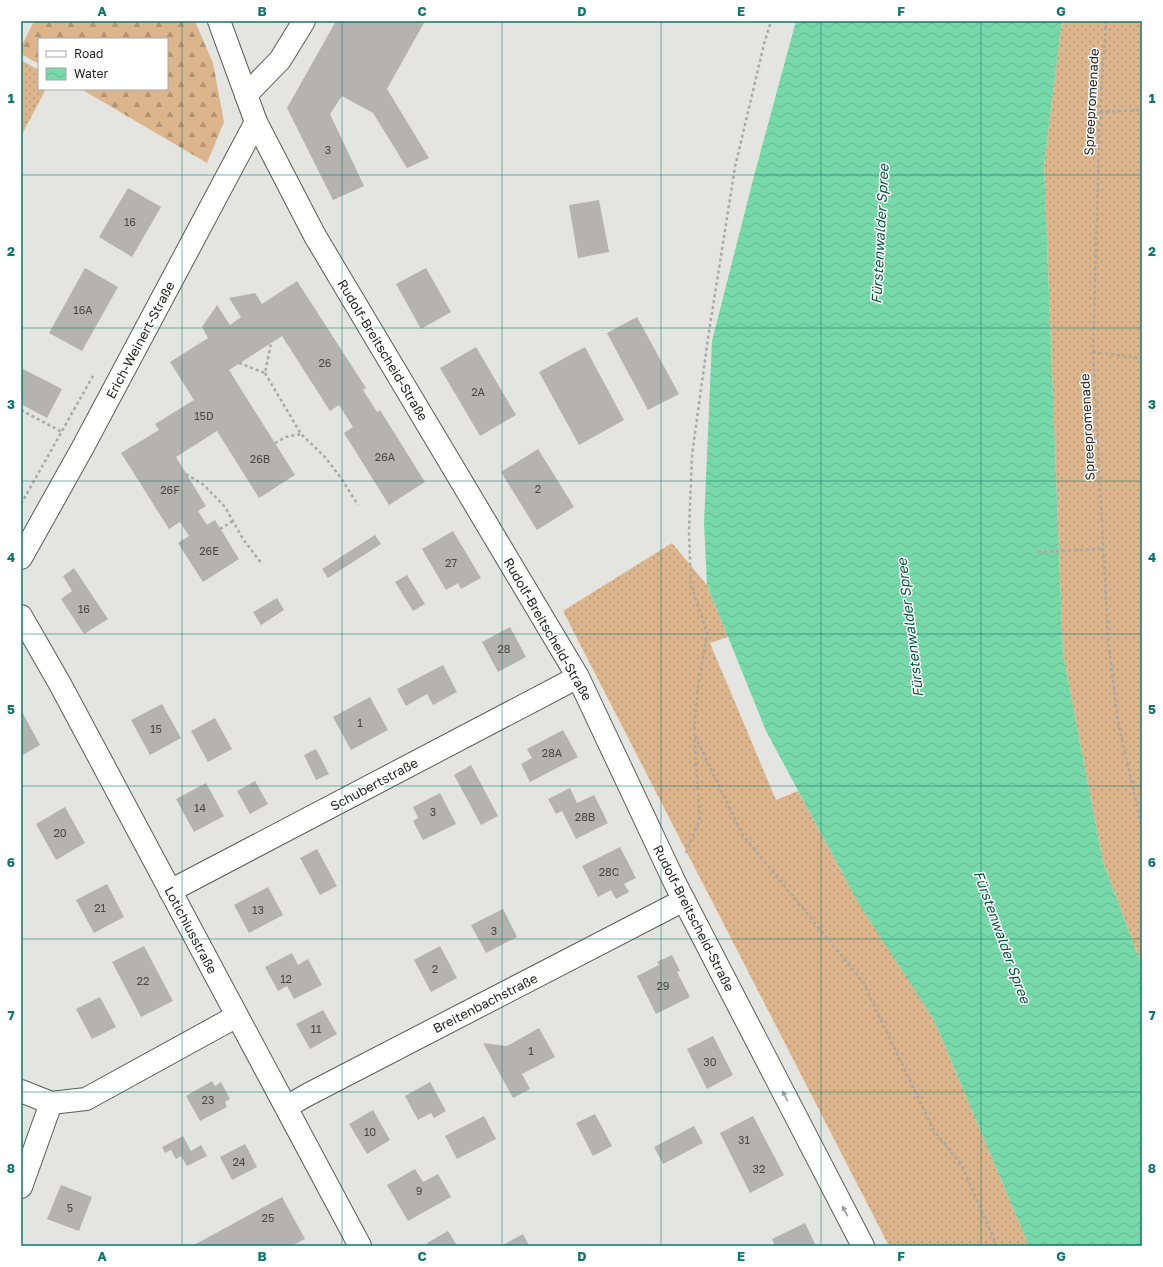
<svg xmlns="http://www.w3.org/2000/svg" width="1163" height="1267" viewBox="0 0 1163 1267" font-family="'Golos Text',sans-serif">
<defs>
<pattern id="grass-dots" width="8" height="8" patternUnits="userSpaceOnUse"><rect width="8" height="8" fill="#ddb58c"/><path d="M2 2h.1M6 6h.1" fill="none" stroke="#b39372" stroke-width="1.8" stroke-linecap="round"/></pattern>
<pattern id="forest-firs" width="22" height="20" patternUnits="userSpaceOnUse"><rect width="22" height="20" fill="#ddb58c"/><path d="M5 1l3.5 6h-7zM16 11l3.5 6h-7z" fill="#b39372"/></pattern>
<pattern id="water-waves" width="16" height="10" patternUnits="userSpaceOnUse"><rect width="16" height="10" fill="#77d9a9"/><path d="M0 5q4-4 8 0t8 0" fill="none" stroke="#67ba91"/></pattern>
</defs>
<rect width="100%" height="100%" fill="#e4e5e0"/>
<path fill="url(#grass-dots)" d="M1062,21h80v945l-39,-104 -40,-208 -19,-489z
M21,60l18,10v19h7l-25,47z
M672,543l35,42 21,52 -18,6 66,157 22,-9 53,98 83,131 95,226h-140l-326,-635z"/>
<path fill="url(#forest-firs)" d="M34,21h161l18,42 11,59 -17,41 -126,-74h86v-50h-128v25l-18,-10v-7z"/>
<path fill="url(#water-waves)" d="M796,21h266l-18,144 19,489 40,208 39,104v280h-113l-95,-226 -75,-116 -93,-173 -59,-146 -3,-62 8,-182 42,-165z"/>
<path fill="#b5b3af" d="M336,21h89l-38,68 42,69 -22,10 -34,-55 -31,-17 -12,18 34,72 -31,14 -46,-92z
M128,188l33,19 -29,50 -33,-20z
M599,200l10,52 -31,6 -9,-53z
M85,268l33,19 -36,64 -33,-18z
M426,268l25,44 -30,17 -25,-45z
M297,281l69,107 -3,2 14,22 3,-2 45,72 -36,23 -45,-72 9,-6 -14,-22 -9,6 -48,-75 -53,34 66,105 -36,23 -42,-67 -41,26 30,49 -8,5 9,14 8,-5 24,39 -36,23 -25,-39 11,-7 -9,-14 -11,7 -48,-76 38,-23 -4,-6 39,-24 -24,-38 38,-24 -6,-11 15,-22 13,20 11,-8 -12,-19 26,-5 7,11z
M637,317l42,77 -31,16 -41,-77z
M476,347l40,68 -36,21 -40,-68z
M585,347l39,73 -45,25 -40,-73z
M21,368l41,21 -15,29 -26,-14z
M538,449l36,58 -37,23 -36,-58z
M453,531l28,47 -20,11 -3,-6 -12,7 -24,-41z
M375,535l6,9 -53,34 -6,-9z
M74,568l34,51 -24,15 -23,-35 11,-8 -9,-15z
M407,575l18,29 -12,7 -18,-29z
M277,598l7,12 -23,15 -8,-13z
M510,627l16,30 -28,15 -16,-30z
M443,665l14,27 -24,13 -6,-11 -21,12 -9,-17z
M370,697l18,33 -37,20 -18,-33z
M162,704l19,34 -31,17 -19,-35z
M21,710l19,35 -19,11z
M215,718l17,31 -24,13 -17,-31z
M563,730l15,27 -48,25 -9,-18 11,-6 -5,-9z
M316,749l13,25 -13,6 -12,-25z
M471,765l27,51 -17,9 -27,-50z
M255,781l13,23 -18,10 -13,-23z
M206,783l18,33 -30,16 -18,-33z
M570,788l7,15 17,-8 14,28 -32,16 -14,-28 -6,3 -8,-15z
M440,793l16,31 -33,16 -10,-19 5,-3 -5,-11z
M65,807l20,36 -29,17 -20,-36z
M620,847l16,31 -12,6 5,8 -13,7 -5,-9 -13,7 -16,-31z
M317,849l20,37 -17,9 -20,-37z
M107,884l17,33 -30,16 -18,-33z
M268,887l15,28 -34,18 -15,-28z
M503,909l14,28 -31,16 -15,-28z
M144,946l29,55 -32,16 -29,-55z
M440,946l17,32 -26,14 -17,-32z
M292,953l6,12 10,-6 14,26 -28,14 -7,-13 -9,5 -13,-24z
M672,955l8,16 -3,1 13,25 -34,17 -19,-38 22,-11 -2,-3z
M100,997l16,30 -24,12 -16,-30z
M323,1010l14,24 -27,15 -14,-25z
M539,1028l16,29 -33,17 8,15 -17,9 -30,-55 24,3z
M713,1036l20,39 -26,14 -20,-40z
M212,1081l3,5 6,-4 9,17 -5,3 2,5 -27,14 -14,-25z
M430,1082l16,29 -12,7 -3,-5 -13,7 -13,-24z
M373,1110l17,30 -23,14 -18,-30z
M595,1114l17,32 -19,10 -17,-33z
M484,1116l12,23 -39,20 -12,-23z
M753,1116l31,59 -34,18 -30,-60z
M694,1126l9,17 -40,21 -9,-17z
M183,1136l8,15 10,-6 6,11 -20,10 -6,-10 -5,3 -5,-9 -6,3 -3,-6z
M245,1144l12,23 -25,13 -12,-23z
M415,1169l8,13 15,-8 13,23 -43,24 -21,-36z
M61,1185l31,12 -13,34 -32,-12z
M282,1197l23,42 -14,7h-99z
M805,1223l11,23h-41l-3,-7z
M448,1231l8,13 -4,2h-24l-1,-3z
M523,1234l6,11 -28,1z"/>
<g fill="none" stroke-linecap="round" stroke-linejoin="round">
<defs>
<path id="street" d="M246,95l34,-35 24,-39
M256,122l59,114 263,441 97,206 188,363
M21,616l39,68 300,562
M170,891l408,-214
M21,1091l30,12 35,-4 151,-83
M286,1107l23,-13 375,-194
M21,1187l30,-84"/>
<path id="secondary" d="M21,558l62,-111 173,-325 -37,-101"/>
</defs>
<use href="#street" stroke="#5b5c58" stroke-width="24"/>
<use href="#secondary" stroke="#5b5c58" stroke-width="24"/>
<path stroke="#a9a9a6" stroke-width="2.5" stroke-dasharray="3 3" stroke-linecap="butt" d="M1106,21l-6,91 -7,240 15,286 10,84 24,106
M1100,112l42,-2
M1093,352l49,6
M239,363l26,10 6,-30
M265,373l36,61 24,23 16,21 17,27
M21,410l41,22
M275,443l11,-6 15,-3
M186,474l18,11 21,22 18,32 19,25
M21,504l73,-130
M220,529l13,-8
M1038,552l65,-3
M695,736l47,98 121,148 70,147 29,37 35,80
M686,853l14,-34 -6,-85 4,-46 9,-56 -16,-47 -2,-53 3,-77 16,-117 27,-171 29,-123 7,-23"/>
<use href="#street" stroke="#fff" stroke-width="22"/>
<use href="#secondary" stroke="#fff" stroke-width="22"/>
</g>
<defs><path id="oneway-solid" d="M-6-.8H1V-3.2L6.5 0L1 3.2V.8H-6Z"/></defs>
<g fill="#9d9d9c">
<use href="#oneway-solid" transform="translate(785 1096) rotate(-117)"/>
<use href="#oneway-solid" transform="translate(845 1211) rotate(-117)"/>
</g>
<path fill="none" stroke="#0f766e" stroke-width="1" stroke-opacity="0.55" d="M182,21v1225M342,21v1225M502,21v1225M661,21v1225M821,21v1225M981,21v1225M21,175h1121M21,328h1121M21,481h1121M21,634h1121M21,786h1121M21,939h1121M21,1092h1121"/>
<g text-anchor="middle" stroke-width="3" stroke-linejoin="round" paint-order="stroke">
<g font-size="11" fill="#494847">
<text x="328" y="154">3</text>
<text x="130" y="226">16</text>
<text x="83" y="314">16A</text>
<text x="325" y="367">26</text>
<text x="478" y="396">2A</text>
<text x="204" y="420">15D</text>
<text x="385" y="461">26A</text>
<text x="260" y="463">26B</text>
<text x="538" y="493">2</text>
<text x="170" y="494">26F</text>
<text x="209" y="555">26E</text>
<text x="451" y="567">27</text>
<text x="84" y="613">16</text>
<text x="504" y="653">28</text>
<text x="360" y="727">1</text>
<text x="156" y="733">15</text>
<text x="552" y="757">28A</text>
<text x="200" y="812">14</text>
<text x="433" y="816">3</text>
<text x="585" y="821">28B</text>
<text x="60" y="837">20</text>
<text x="609" y="876">28C</text>
<text x="100" y="912">21</text>
<text x="258" y="914">13</text>
<text x="494" y="935">3</text>
<text x="435" y="973">2</text>
<text x="286" y="983">12</text>
<text x="143" y="985">22</text>
<text x="663" y="990">29</text>
<text x="316" y="1033">11</text>
<text x="531" y="1055">1</text>
<text x="710" y="1066">30</text>
<text x="208" y="1104">23</text>
<text x="370" y="1136">10</text>
<text x="744" y="1144">31</text>
<text x="239" y="1166">24</text>
<text x="759" y="1173">32</text>
<text x="419" y="1195">9</text>
<text x="70" y="1212">5</text>
<text x="268" y="1222">25</text>
</g>
<g font-size="13" fill="#252524" stroke="#fff">
<text transform="translate(1091 102) rotate(-87)" y="5">Spreepromenade</text>
<text transform="translate(140 340) rotate(-62)" y="5">Erich-Weinert-Straße</text>
<text transform="translate(383 350) rotate(59)" y="5">Rudolf-Breitscheid-Straße</text>
<text transform="translate(1087 427) rotate(-93)" y="5">Spreepromenade</text>
<text transform="translate(548 629) rotate(60)" y="5">Rudolf-Breitscheid-Straße</text>
<text transform="translate(374 784) rotate(-28)" y="5">Schubertstraße</text>
<text transform="translate(694 918) rotate(63)" y="5">Rudolf-Breitscheid-Straße</text>
<text transform="translate(191 930) rotate(62)" y="5">Lotichiusstraße</text>
<text transform="translate(485 1003) rotate(-27)" y="5">Breitenbachstraße</text>
</g>
<g font-size="14" font-style="italic" fill="#08583a" stroke="#fff">
<text transform="translate(880 234) rotate(-87)" y="5">Fürstenwalder Spree</text>
<text transform="translate(910 628) rotate(-97)" y="5">Fürstenwalder Spree</text>
<text transform="translate(1002 937) rotate(70)" y="5">Fürstenwalder Spree</text>
</g>
</g>
<rect width="1163" height="1267" fill="none" stroke="#ffffff" stroke-width="44"/>
<rect x="38" y="38" width="130" height="52" fill="#ffffff" stroke="#a8a8a7"/>
<rect x="46" y="51" width="20" height="6" fill="#ffffff" stroke="#a8a8a7"/>
<text x="74" y="58" font-size="12" fill="#252524">Road</text>
<rect x="46" y="68" width="20" height="12" fill="url(#water-waves)" stroke="#a8a8a7"/>
<text x="74" y="78" font-size="12" fill="#252524">Water</text>
<rect x="22" y="22" width="1119" height="1223" fill="none" stroke="#0f766e" stroke-width="1.5"/>
<g font-size="13" text-anchor="middle" font-weight="bold" fill="#0f766e">
<text x="102" y="16">A</text>
<text x="262" y="16">B</text>
<text x="422" y="16">C</text>
<text x="582" y="16">D</text>
<text x="741" y="16">E</text>
<text x="901" y="16">F</text>
<text x="1061" y="16">G</text>
<text x="11" y="103">1</text>
<text x="1152" y="103">1</text>
<text x="11" y="256">2</text>
<text x="1152" y="256">2</text>
<text x="11" y="409">3</text>
<text x="1152" y="409">3</text>
<text x="11" y="562">4</text>
<text x="1152" y="562">4</text>
<text x="11" y="714">5</text>
<text x="1152" y="714">5</text>
<text x="11" y="867">6</text>
<text x="1152" y="867">6</text>
<text x="11" y="1020">7</text>
<text x="1152" y="1020">7</text>
<text x="11" y="1173">8</text>
<text x="1152" y="1173">8</text>
<text x="102" y="1261">A</text>
<text x="262" y="1261">B</text>
<text x="422" y="1261">C</text>
<text x="582" y="1261">D</text>
<text x="741" y="1261">E</text>
<text x="901" y="1261">F</text>
<text x="1061" y="1261">G</text>
</g>
</svg>
